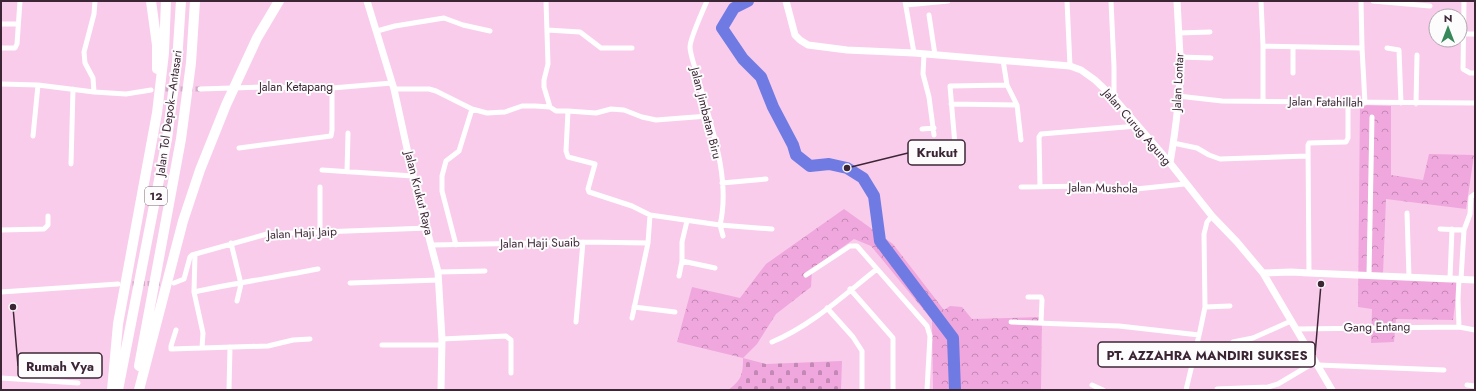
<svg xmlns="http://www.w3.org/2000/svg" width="1476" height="391" viewBox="0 0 1476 391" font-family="Jost,sans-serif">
<defs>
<pattern id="forest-crowns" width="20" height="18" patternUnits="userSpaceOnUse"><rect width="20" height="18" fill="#efa7dd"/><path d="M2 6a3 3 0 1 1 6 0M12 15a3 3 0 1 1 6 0" fill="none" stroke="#c388b4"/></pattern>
<pattern id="cemetery-stones" width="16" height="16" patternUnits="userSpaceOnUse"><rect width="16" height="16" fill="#efa7dd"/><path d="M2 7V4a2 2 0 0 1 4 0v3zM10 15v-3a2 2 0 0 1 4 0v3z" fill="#c388b4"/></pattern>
</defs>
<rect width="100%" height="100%" fill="#f9ccec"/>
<path fill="url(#forest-crowns)" d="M1360,105l31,1v69l32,5 6,-26 45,1 -8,54 -80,-10 -3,75 76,2 -6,44 -57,-1 -2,23 -23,1 1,-34 -14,-2z
M844,209l49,35 51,66 6,-4 12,1 10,12 70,-2 -1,73h-108l-1,-70 -61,-74 -17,-7 -42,30 -1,18 -35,27 -19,30 -14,14 -66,-16 15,-55 48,11 26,-34z"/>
<path fill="url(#cemetery-stones)" d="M743,358l23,6 76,-3 -1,29h-113c14,-10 15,-16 15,-32z"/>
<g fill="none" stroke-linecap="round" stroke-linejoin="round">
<path stroke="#6f7be2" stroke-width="12" d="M748,1l-14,7 -12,20 21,31 18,18 12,30 20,38 3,10 14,11 19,-2 18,4 16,10 11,18 6,45 73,97 2,52"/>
<path stroke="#d3abc8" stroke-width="5" stroke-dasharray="5 2.5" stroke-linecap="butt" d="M158,89h42
M125,284l42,-1"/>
<path stroke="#fff" stroke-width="5" d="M546,1l2,63 -4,16v7l6,20
M905,1l9,52
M1067,1l3,65
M1111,1l3,66v31
M1261,1l2,45
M1361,1l1,47 3,55
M1373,1l57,5
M1464,1l-1,68 7,4h5
M906,5l42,-4
M929,15l6,40
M1,24h17
M547,30l33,2 21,16h31
M377,31l18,-5 49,-8 19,7 27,6
M1178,33l32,-1
M1464,34h11
M1,48h14l2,-4 3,-43
M1387,48l12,2 2,53
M924,54l-1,20 6,23 5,38
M1180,57l31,1
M1003,60l4,25
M1293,73v-26
M1,84l37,1 56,7 32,2 25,-4
M200,89l60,-2 72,1 60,-5
M394,89h35l7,2 36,18 15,4 18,-1 17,-6h13l15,1 6,4h12l28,2 15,-4 13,1 18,7 14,3 52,-4
M94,92l-1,-14 -8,-15 -1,-11 10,-38 1,-13
M1178,96l44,5 253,2
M1263,101v-55l99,2
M951,104l66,1
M1416,104l1,-49
M568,111l-2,40 2,6 27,7 -7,25 1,3 43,14 18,9
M922,129l12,-1
M33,136l5,-51
M1173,143l24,5 12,7 11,4 88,-3
M955,145l-5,-59 57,-1 10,20 4,35
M239,148l92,-12 1,-6v-42
M71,164l2,-75
M322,170l91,6
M347,172l1,-39
M722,183l44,-4
M320,187v45
M1021,187l70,-1 45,3 49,-5
M1040,187l-1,-50 2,-3 96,-8
M1407,213l2,64
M1440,229l24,1
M1,230l43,-1 4,-4v-9
M723,236l-3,-11 52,4
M231,243l10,41 -4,17
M432,245l151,-3 65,1
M456,245l-14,-54v-15l4,-15 13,-10 13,-42
M682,261l33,7
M438,272l47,-1
M1309,273l-1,-128 1,-2 37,-1 2,-4v-36
M806,275l44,-29h7l70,80 3,10 -3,54
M1369,275l3,-158
M679,276l3,-15v-19l5,-21
M1450,278l2,-49
M1461,279l3,-49 6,-16 1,-17 4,-3
M174,283l10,-4 6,-22 2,-2 75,-21 161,-6
M350,283l89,-3
M850,289l43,49v52
M1,292l117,-8
M194,292l1,-38
M1028,297h13l1,3 -1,22
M634,307l41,5
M1205,307l25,-1
M827,308l26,29 9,14v39
M632,318l16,-75 2,-28 70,10c11,-46 -9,-99 -21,-143 -2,-9 -9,-27 -9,-35 0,-8 13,-37 17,-46
M576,322l7,-80
M1011,322l108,4 80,9
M1459,327l-1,-28 1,-20
M1296,329l163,-2 16,3
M176,330l-5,16v3l31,-1
M310,339l-17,1 -25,6 -66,2 1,-15 -9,-41c41,-9 83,-15 124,-23
M442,339l64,-3 5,4v33
M772,342c39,-16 72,-47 105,-73
M1233,342l20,-4 38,-17
M382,345h60
M1318,365l126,5
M1,378l77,5
M1092,385l11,5
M1467,385l8,1
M1217,389l51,-2 10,-3 37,-22
M229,390l1,-43
M1186,390l14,-59 5,-24 -1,-73 3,-12 5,-6"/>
<path stroke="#fff" stroke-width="7" d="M367,1l27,88 19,87 25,96 4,67 -1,51
M786,1l9,34 5,5 8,5 39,5 67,3 156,13 11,4 14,10 19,18 56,65 42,53 25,26 26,31 69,117
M1170,163c6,-35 11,-71 10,-107 -1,-18 -2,-37 -3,-55
M1263,273l28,-1 18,1 166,7"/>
<path stroke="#fff" stroke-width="10" d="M151,1l6,44v24
M139,366l42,-227 10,-76 4,-62
M112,390l6,-66 39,-211 7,-60 2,-52
M118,390l49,-251 10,-77 4,-61
M139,390l44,-169 17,-51 26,-65 31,-67 22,-37"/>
</g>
<g text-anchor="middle" stroke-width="4" stroke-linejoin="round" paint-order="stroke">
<rect fill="#fcfcfc" stroke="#766671" stroke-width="1" x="145" y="187" width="22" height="18" rx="3"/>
<g font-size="11" font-weight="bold" fill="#3c2636">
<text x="156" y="200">12</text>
</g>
<g font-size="12" fill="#3c2636" stroke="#fcfcfc">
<text transform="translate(1178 82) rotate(-87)" y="4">Jalan Lontar</text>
<text x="296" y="91">Jalan Ketapang</text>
<text transform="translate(1326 102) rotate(1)" y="4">Jalan Fatahillah</text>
<text transform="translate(169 113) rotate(-82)" y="4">Jalan Tol Depok–Antasari</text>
<text transform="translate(706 113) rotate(76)" y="4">Jalan Jimbatan Biru</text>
<text transform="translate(1137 127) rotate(49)" y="4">Jalan Curug Agung</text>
<text transform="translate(1103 188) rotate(1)" y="4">Jalan Mushola</text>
<text transform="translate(419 193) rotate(76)" y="4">Jalan Krukut Raya</text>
<text transform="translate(302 233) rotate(-3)" y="4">Jalan Haji Jaip</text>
<text transform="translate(540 243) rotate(-1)" y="4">Jalan Haji Suaib</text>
<text transform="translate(1377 327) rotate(-1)" y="4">Gang Entang</text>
</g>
</g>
<path fill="none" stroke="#3c2636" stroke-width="1.5" d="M847 168L908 153M1321 284L1315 355M13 307L18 366"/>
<g fill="#3c2636" stroke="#fcfcfc" stroke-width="1.5">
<circle cx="847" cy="168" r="4"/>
<circle cx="1321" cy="284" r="4"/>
<circle cx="13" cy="307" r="4"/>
</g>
<g fill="#fcfcfc" stroke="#3c2636" stroke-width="1.5">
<rect x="908" y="140" width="57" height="25" rx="4"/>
<rect x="1098" y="342" width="217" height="25" rx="4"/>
<rect x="18" y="353" width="84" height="25" rx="4"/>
</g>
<g font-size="13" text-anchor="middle" font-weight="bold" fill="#3c2636">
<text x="937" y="157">Krukut</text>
<text x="1207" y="360">PT. AZZAHRA MANDIRI SUKSES</text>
<text x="60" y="371">Rumah Vya</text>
</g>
<rect width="1476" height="391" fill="none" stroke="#3c2636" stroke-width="4"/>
<g transform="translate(1448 28)"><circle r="19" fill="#fcfcfc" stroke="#afa6ad"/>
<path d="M0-3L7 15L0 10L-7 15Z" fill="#36885a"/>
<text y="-6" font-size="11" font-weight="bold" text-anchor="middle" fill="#3c2636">N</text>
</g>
</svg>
